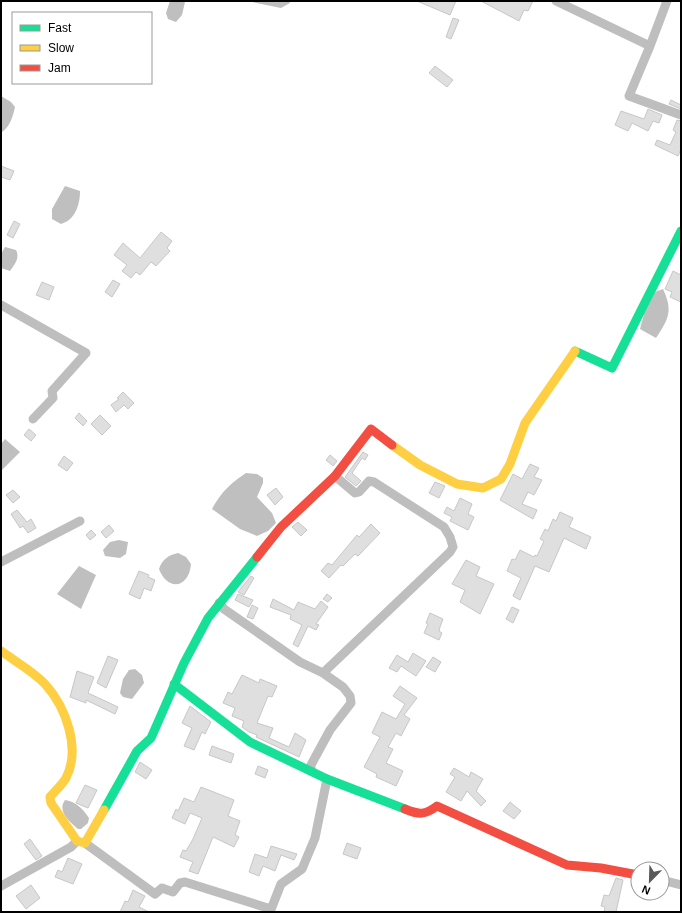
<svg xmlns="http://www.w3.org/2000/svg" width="682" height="913" viewBox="0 0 682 913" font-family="Helvetica,sans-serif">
<rect width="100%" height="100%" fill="#fff"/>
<path fill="#bfbfbf" d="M170,1l15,1 -3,13 -6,7 -8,-3 -2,-6z
M247,1h42l1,2 -9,5z
M1,96l10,6 4,5c-2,9 -5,20 -13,25z
M65,186l15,5c0,14 -5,29 -19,33l-9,-5v-10z
M5,247l11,3c4,8 -1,14 -6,21l-9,-3v-14z
M663,289c10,21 6,30 -7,49l-16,-9 4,-15 11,-22z
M5,439l15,13 -19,19v-27z
M246,473l11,1 6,4v5l-6,14 15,16 4,10 -8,8 -11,5 -17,-7 -28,-20c10,-18 18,-25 34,-36z
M119,540l9,2 -2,12 -6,4 -15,-2 -2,-6 7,-8z
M178,553l8,4 5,7c-2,24 -23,28 -32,5 3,-9 9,-14 19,-16z
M79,566l17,9 -15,34 -24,-15z
M135,669l7,6 2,8 -12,16 -9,-2 -3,-4 3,-14 6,-9z
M65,800c10,1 18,9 24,18l-1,5 -7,6h-3c-9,-8 -21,-18 -13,-29z"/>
<path fill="#dfdfdf" stroke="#c7c7c7" d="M417,1h39l-6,14z
M481,1h52l-5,10 -4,-1 -5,11z
M453,18l6,2 -8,19 -5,-2z
M435,66l18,14 -6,7 -18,-14z
M671,100l10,5v4l-12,-5z
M648,109l14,6 -3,8 -6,-2 -5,10 -16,-8 -4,8 -13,-6 6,-14 23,8z
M677,120l4,1v28l-3,7 -23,-11 2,-5 13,5 6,-13 -3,-2z
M1,166l13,5 -4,9 -9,-3z
M14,221l6,3 -7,14 -6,-3z
M161,232l11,9 -5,7 3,3 -14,15 -5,-4 -11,13 -4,-3 -5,6 -9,-7 5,-6 -13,-10 9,-12 17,15z
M673,271l8,4v27l-11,-5 2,-5 -7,-3z
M113,280l7,4 -8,13 -7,-5z
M42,282l12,5 -5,13 -13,-5z
M123,392l11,11 -6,6 -4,-4 -8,7 -5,-7 8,-6 -2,-1z
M79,413l8,8 -4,5 -8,-8z
M100,415l11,11 -9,9 -11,-11z
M29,429l7,6 -5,6 -7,-6z
M363,452l5,3 -3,5 -3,-2 -10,15 9,8 -5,5 -11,-9z
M330,455l7,6 -4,5 -7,-6z
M64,456l9,7 -6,8 -9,-6z
M530,464l9,4 -5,9 8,3 -8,15 -6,-3 -6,12 15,6 -4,9 -33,-19 13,-26 9,5z
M435,482l10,4 -6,12 -10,-5z
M276,488l7,9 -8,8 -8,-10z
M13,490l7,7 -7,6 -7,-8z
M460,498l12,6 -4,10 6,3 -6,13 -18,-9 2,-4 -8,-4 3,-6 7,4z
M17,510l10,12 4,-3 5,9 -8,5 -5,-7 -3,2 -9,-14z
M560,512l13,6 -4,9 22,10 -5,12 -22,-11 -15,34 -14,-6 -15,34 -7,-4 8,-18 -14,-7 5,-12 3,1 5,-10 14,7 1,-2 2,1 7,-15 -4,-2 5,-10 3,2 5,-12 3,2z
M298,522l9,8 -6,6 -9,-9z
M371,524l9,9 -22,23 -3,-2 -12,12 -2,-1 -12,13 -8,-7 7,-8 4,2 25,-30 2,2z
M109,525l5,6 -8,7 -5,-6z
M91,530l5,5 -6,5 -4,-5z
M466,560l14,7 -4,9 18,8 -14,30 -20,-12 5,-12 -13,-6z
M139,571l10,4 -1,2 7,3 -4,11 -7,-3 -4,11 -11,-5z
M251,576l3,2 -10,17 -6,-3z
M238,594l15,6 -4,7 -14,-7z
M327,594l5,4 -4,4 -5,-3z
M273,599l21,11 4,-8 17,7 6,-8 7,6 -12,17 3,1 -3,5 -8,-4 -10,21 -5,-3 9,-19 -12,-6 1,-4 -21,-8z
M252,605l6,3 -5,11 -6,-2z
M512,607l7,3 -6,13 -7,-4z
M430,613l13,6 -3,8 -1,4 3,2 -3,7 -15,-7 4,-9 -2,-1z
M413,653l13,8 -10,15 -15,-10 -4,6 -8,-4 8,-13 11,7z
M108,656l10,4 -12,28 -9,-5z
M433,657l8,5 -6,10 -9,-5z
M77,671l17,6 -6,16 30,14 -3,7 -29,-14v3l-16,-6z
M242,675l17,8 1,-4 17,7 -5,11 -4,-1 -11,27 16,5 -4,10 20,9 6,-14 11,7 -7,17 -43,-20 1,-2 -8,-3 -7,-5 2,-6 -12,-5 3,-8 -12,-5 5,-11 4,2z
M400,686l17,12 -13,17 6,4 -9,17 -5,-3 -8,14 5,2 -7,14 17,8 -7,15 -20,-9 1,-3 -13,-7 16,-30 -8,-4 10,-21 14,7 9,-15 -12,-8z
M190,706l21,16 -6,12 -3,-2 -8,18 -10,-4 8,-18 -10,-5z
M212,746l22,8 -3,9 -22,-8z
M140,762l12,8 -6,9 -11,-7z
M258,766l10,4 -3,8 -10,-4z
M454,768l15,9 2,-5 12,7 -7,12 10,10 -5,5 -14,-15 -6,10 -15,-9 9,-15 -5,-3z
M85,785l12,5 -9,18 -12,-5z
M201,787l33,13 -6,16 12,5 -5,14 4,2 -5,10 -21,-10 -15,37 -9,-3 4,-9 -13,-5 3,-7 3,1 7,-12 9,-21 -12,-5 -5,11 -13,-6 4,-9 2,2 6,-13 10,4z
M510,802l11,9 -7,8 -11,-8z
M30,839l12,17 -6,4 -12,-16z
M347,843l14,5 -4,11 -14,-5z
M271,846l26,8 -3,6 -13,-5 -6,16 -12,-5 -4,10 -10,-4 6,-18 12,4z
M68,858l14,6 -9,20 -18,-7 3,-7 4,2z
M616,878l7,2 -7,32h-12l1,-5 -4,-1 3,-11 5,1z
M31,885l9,13 -14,11 -10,-13z
M133,890l12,6 -6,11 10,5h-29l5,-11 3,1z"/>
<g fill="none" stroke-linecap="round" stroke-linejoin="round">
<path stroke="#bebebe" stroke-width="9" d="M556,1l94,45 -21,50 52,19
M650,46l17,-45
M1,305l85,48 -34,38 1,7 -20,21
M1,562l79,-41
M219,603l5,6 76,53 23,11 20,14 7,9 1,7 -21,27 -19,35v6
M323,673l127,-121 3,-5 -3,-10 -6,-10 -70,-45 -5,-1 -10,11 -4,1 -20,-17
M85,843l70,51 7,-6 11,4 7,-9 5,-1 86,27
M662,880l19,5
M1,886l70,-39 6,-6
M270,912l11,-28 21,-15 13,-31 12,-59"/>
<path stroke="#16e098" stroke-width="9" d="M575,351l37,17 69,-137
M174,684l76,58 77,37 78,30
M104,810l33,-59 14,-13 33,-75 24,-45 49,-61"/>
<path stroke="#ffcf43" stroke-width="9" d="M392,445l28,20 37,19 26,4 18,-9 9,-15 15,-41 50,-72
M1,651c15,11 32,20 44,33 21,23 36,65 21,94 -4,7 -11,13 -16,19l1,6 26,38 8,2 19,-33"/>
<path stroke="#f24e42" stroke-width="9" d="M257,557l24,-30 54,-51 36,-47 21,16
M405,809c14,6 20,6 32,-3l130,59 34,3 37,7"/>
</g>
<rect width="682" height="913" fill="none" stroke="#000000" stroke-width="4"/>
<rect x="12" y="12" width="140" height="72" fill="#ffffff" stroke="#999999"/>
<rect x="20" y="25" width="20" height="6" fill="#16e098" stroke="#999999"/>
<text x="48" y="32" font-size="12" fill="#000000">Fast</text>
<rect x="20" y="45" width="20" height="6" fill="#ffcf43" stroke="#999999"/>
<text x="48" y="52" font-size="12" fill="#000000">Slow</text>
<rect x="20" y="65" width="20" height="6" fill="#f24e42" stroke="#999999"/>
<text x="48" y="72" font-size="12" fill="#000000">Jam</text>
<g transform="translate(650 881) rotate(203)"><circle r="19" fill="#ffffff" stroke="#999999"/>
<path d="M0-3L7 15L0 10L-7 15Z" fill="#595959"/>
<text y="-6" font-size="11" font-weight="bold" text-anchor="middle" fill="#000000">N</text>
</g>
</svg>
